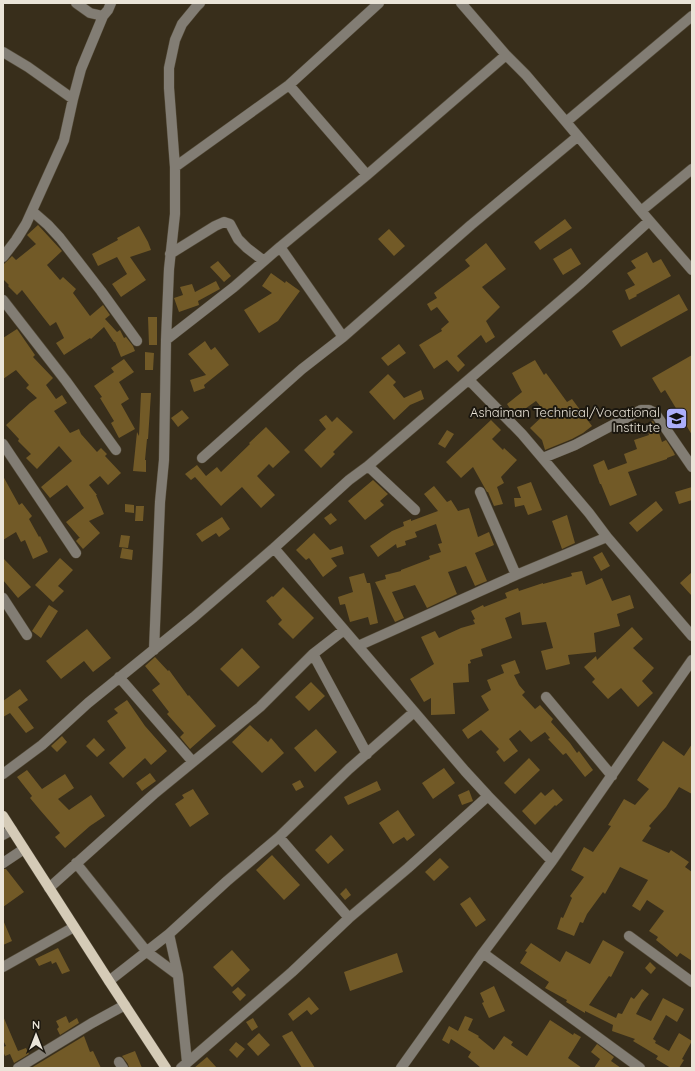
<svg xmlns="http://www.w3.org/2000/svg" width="695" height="1071" viewBox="0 0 695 1071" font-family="Quicksand,sans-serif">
<rect width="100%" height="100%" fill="#382e1b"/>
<path fill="#725a27" d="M565,219l7,9 -32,22 -6,-8z
M38,225l24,26 -15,14 13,15 3,-3 13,12 -3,4 17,23 13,-11 7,10 -5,4 12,13 3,-2 4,8 2,-1 7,9 2,5 -14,6 -6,-15h-1l-10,-15 -13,12 -1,-1 -26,17 -8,-12 8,-5 -8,-16 -6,4 -28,-36 -5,5 -9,-9 1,-1 -6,-6v-14l9,-9 4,4 20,-16 -9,-9z
M139,226l9,16 3,8 -21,7 16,23 -25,17 -9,-13 15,-10 -10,-17 -19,9 -6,-12 26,-14 -1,-2z
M389,229l16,17 -11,10 -16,-17z
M486,243l20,26 -24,18 18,20 -14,14 9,16 -9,6 -5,-8 -24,21 8,9 -7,7 -11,-12 -13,9 -15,-24 23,-14 -1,-2 8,-7 -12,-15 -6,4 -4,-7 10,-6 -3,-5 36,-27 -5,-6z
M571,248l10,16 -18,11 -10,-16z
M647,252l6,11 8,-4 10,17 -35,19 1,1 -8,4 -4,-10 10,-5 -8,-12 9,-5 -5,-7z
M218,261l13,15 -7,6 -14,-15z
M271,273l14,10 1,-2 14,10 -22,30 -19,12 -15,-23 28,-17 -10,-7z
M216,281l4,8 -22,12 1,4 -20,7 -5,-14 9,-3 -3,-8 12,-3 3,8z
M679,294l9,16 -67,37 -9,-16z
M148,317h9v28h-8z
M17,329l18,26 -2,2 20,21 -7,7 10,14 6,-4 5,8 -13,8 16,22 9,-4 2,5 16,18 4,-4 6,6 -2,2 16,17 -13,12 -8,-9 -11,9 8,10h-1l8,19 -15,7 11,12 -17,16 -7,-8 4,-4h-1l-13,-15 18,-14 -17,-23 -17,13 -9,-11 31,-26 -13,-15 -22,23 -11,-11 5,-4 -13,-13 1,-2 -13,-14 24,-22 7,-5 -11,-10 3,-3 -13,-15 -13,9v-41z
M205,341l6,9 4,-3 14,18 -25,20 1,3 -11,4 -4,-12 16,-5 -18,-21z
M399,344l7,9 -18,13 -7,-8z
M145,352l9,1 -1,17h-8z
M692,355v80l-27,-45 -4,3 -9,-15z
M124,359l10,13 -15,10 10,17 -8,5 14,25 -16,9 -8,-15 3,-2 -14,-23 2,-1 -8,-11 20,-14 -3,-4z
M535,360l9,15 2,-2 21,29 5,-3 20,27 -9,7 -11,6 -27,11 -3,-10 -12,-12 16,-15 -10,-12 -21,15 -8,-12 15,-12 -10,-19z
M388,374l8,8 -3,3 11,13 17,-8 3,9 -14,6 -16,15 -25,-28z
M141,393h10l-3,46h-1l-2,21h1v12l-13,-1 4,-39 2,4z
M182,410l7,8 -11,9 -7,-9z
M326,415l6,7 5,-5 16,15 -20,20 2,2 -14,14 -17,-18 22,-21 -7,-9z
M491,420l10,10 -9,9 11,11 1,-2 13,12 -16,17 3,6 -7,4 6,17 -9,2 -6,-14h-1l-14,-25 -12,11 -15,-16z
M653,421l5,9 4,12 4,-2 7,11 2,4 -8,3v1l-39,13 9,23 -27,11 -9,-22h-1l-7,-19 11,-5 4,10 19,-7 -3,-9 13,-5 -3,-9 15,-5 -3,-11z
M266,427l24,25 -17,16 -4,-4 -12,12 18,19 -14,13 -19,-21 -21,19 -26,-29 -4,3 -6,-6 12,-9 9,11 11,-9 4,5 29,-28 -1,-1z
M447,430l7,4 -9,14 -7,-4z
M3,476l16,29 3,-2 10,13 -3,3 10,18 1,-1 8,16 -15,7 -8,-19 -4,2 -5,-10 -13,8z
M373,480l15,14 -8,7 4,4 -19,15 -17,-19z
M531,482l11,28 -14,5 -4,-10 -9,2 -1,-9h7l-4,-11z
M434,486l13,16 4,-2 7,11 11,-3 9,29 11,-5 5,13 -19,8 12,28 -12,5 -9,-20 -18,6 9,22 -30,14 -12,-23 -23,7 12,26 -9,4 -20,-40 11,-3 -1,-4 16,-4v-1l29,-11 -1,-3 12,-4 -3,-8 4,-1 -6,-19 -21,8 2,5 -12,4 1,4 -9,3 -1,-4 -18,13 -8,-11 22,-15 12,-5 -1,-4 8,-3v2l27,-10 -14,-17z
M692,487v13l-13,4 -4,-12z
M656,501l7,9 -26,22 -8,-9z
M125,504l9,1v8l-9,-1z
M136,506h8l-1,15h-8z
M331,513l6,7 -7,5 -6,-7z
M567,515l8,28 -13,6 -10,-28z
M222,517l8,12 -11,8 -3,-4 -14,9 -6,-8z
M314,533l16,17 12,-4 2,8 -13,4 6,8 -14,11 -14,-19 -3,2 -10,-10z
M121,535l9,1 -2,12 -9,-1z
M122,548l11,2 -1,10 -12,-2z
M602,552l8,14 -9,5 -8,-14z
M3,558l28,29 -13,11 -15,-18z
M60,558l13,12 -15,16 6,5 -11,11 -18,-17z
M582,571l4,14 16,-7 10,23 18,-6 4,13 -17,6 3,12 -26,7 2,19 -28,3 2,9 -24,6 -5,-19 12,-3 -7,-26 -24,3 -2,-13 -15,6 7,20 -31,11 2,7 -13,4 1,3 -3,1 1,18 -16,1 2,31 -24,1v-17l-7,4 -14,-23 24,-15 -13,-27 14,-6 4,7 22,-10 14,-4 -2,-4 2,-1 -4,-8 12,-6 1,2 23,-9 -2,-5 13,-5 1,3 24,-8v1l29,-8 -1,-3z
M692,572v24l-12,-13z
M364,573l3,10h3l8,40 -8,2 -2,-8 -18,5 -5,-18 -5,1 -2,-8 15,-5 -4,-15z
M283,587l31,31 -21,21 -15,-15 4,-4 -16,-19 6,-5 1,1z
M49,605l9,6 -17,27 -9,-7z
M632,627l11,12 -10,9 21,20 -12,13 11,12 -15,14 -17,-19 -13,11 -16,-17 3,-3 -11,-12 12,-11 1,4z
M87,629l24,29 -18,14 -9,-11 -23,18 -15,-18z
M242,648l18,19 -22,20 -18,-18z
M155,657l13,14 1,-1 19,26 1,-1 27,31 -26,23 -10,-12 4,-4 -17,-19 2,-2 -17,-22 8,-6 -15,-18z
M515,660l5,13 -6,2 5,10 6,7 -3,3 13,14 5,-4 13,14 -2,3 19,21 7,10 2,-2 14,19 -8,7 -19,-24 -3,2 -15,-16 2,-1 -5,-6 -14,10 -11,-12 -11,9 9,12 -14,11 -8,-10 3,-3 -18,-19 -13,9 -6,-9 27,-20 -8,-14 10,-6 -4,-10 17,-7 -3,-8z
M311,682l14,14 -16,15 -14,-14z
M20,689l8,11 -10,7 16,21 -8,5 -16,-20 -7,4v-16z
M127,700l18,26 22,25 -16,14 -6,-7 -22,20 -14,-15 17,-15 -19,-27 11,-8 -4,-4z
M250,725l18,17 3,-4 13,15 -22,20 -30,-31z
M316,729l21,23 -22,20 -21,-24z
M62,736l5,6 -10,10 -6,-6z
M94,738l11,12 -8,7 -11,-11z
M663,741l21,15 8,-12v50l-13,-7 -13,20 -17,19 2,2 -9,13 27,12 2,-3 18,12 -4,5 7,5v89l-12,-8 -3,4 -21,-17 2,-3 -9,-6 15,-20 -17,-11 -7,11 -8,-5 16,-26 -28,-13 -15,27 -2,-2 -16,22 -4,9 -3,-1 -6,14 -17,-7 4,-12 2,1 9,-20 -2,-2 14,-19 -13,-7 13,-23 9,5 18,-26 -3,-1 16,-26 11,6 14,-16 -12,-9z
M529,758l11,12 -25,24 -11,-11z
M444,768l11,15 -22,16 -11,-16z
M27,770l15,19 23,-15 9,14 -16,11 11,11 22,-15 14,21 -15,10 -25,22 -10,-11 5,-4 -20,-23 -10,-12 2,-2 -15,-19z
M150,773l6,8 -14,10 -6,-8z
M300,780l4,7 -8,4 -4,-7z
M377,781l4,9 -33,15 -4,-8z
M193,789l16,25 -19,13 -15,-23 9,-6 -2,-3z
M553,789l10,11 -7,6 -1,-1 -20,20 -13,-14 19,-19 4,4z
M469,790l4,11 -11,4 -4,-10z
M398,810l17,25 -8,6 -3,-4 -11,7 -14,-21z
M331,835l13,15 -16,14 -13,-14z
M272,855l28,30 -16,15 -28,-30z
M440,858l9,9 -15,14 -9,-9z
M3,869h3l18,23 -21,15z
M346,888l5,7 -6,5 -5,-6z
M470,897l16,23 -10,7 -16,-23z
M3,920l9,21 -9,4z
M603,940l21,12 -13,25 -2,-1 -20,29 27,13 2,-5 4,1 9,-17 3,2 8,-10 7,5 -7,9 -6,11 15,7 12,-23 21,11 -7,13 -11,-7 -13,24 3,2 -1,2 14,8 10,-18 13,8 -10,18 2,1 -5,8h-8l-15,-9 2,-3 -25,-15 2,-2 -23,-8 1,-6 -28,-14v2l-19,-11 1,-2 -22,-12 4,-6 -29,-19 7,-11 -2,-1 6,-8 29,19 6,-11 24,13z
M58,948l12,23 -8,3 -6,-12 -4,2 -1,-3 -12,5 -4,-7z
M232,950l18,20 -18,17 -19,-20z
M397,953l6,19 -53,19 -6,-19z
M650,962l6,6 -5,6 -6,-6z
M494,986l11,25 -16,7 -7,-15 2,-1 -4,-9z
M238,987l8,8 -6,6 -8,-9z
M309,997l10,12 -8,6 -4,-5 -14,11 -5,-7z
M3,1016l15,35 8,-3 3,6 -15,9 -4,-9 -5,2 -2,-5v-4l3,-1 -3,-6z
M66,1016l3,7 8,-5 2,5 -19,12 -3,-6 2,-2 -3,-6z
M465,1016l8,3 -5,11 11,6 -1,1 16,13 10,-14 9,6 -2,3 16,11 23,-36 23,15 1,-2 7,4 -13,21 14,10h-101l-13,-11 3,-5 -20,-13 -2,5 -7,-4 7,-14 9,5z
M253,1018l5,9 -6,4 -6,-9z
M292,1031l23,37h-13l-20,-32z
M259,1033l11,12 -12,11 -11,-12z
M84,1036l6,16 3,-1 8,17h-70z
M236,1042l9,7 -8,9 -8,-8z
M597,1044l17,13 -3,4 10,7h-27l6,-9 -9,-7z
M135,1051l7,17h-13l-1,-4 -6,-8z
M207,1057l10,11h-23z"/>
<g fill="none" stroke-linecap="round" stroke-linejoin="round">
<defs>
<path id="minor" d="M76,3l14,10 13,3 5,-6 3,-7
M461,3l45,52 20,20 40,47
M692,16l-126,106 75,89 51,59
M3,52l25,15 45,32
M289,85l78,90
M175,167l114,-82 90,-82
M32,211l16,14 12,13 41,53 36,50
M641,211l51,-42
M280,247l63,90
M170,254l45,-28 9,-4 6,2 8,15 9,9 17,13
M3,257l13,-17 10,-16 38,-84 9,-41 8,-30 22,-53
M3,300l63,81 50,69
M166,340l68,-53 46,-40 87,-72 139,-120
M469,380l53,54 67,79 18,24 85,99
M3,444l73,109
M202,458l100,-89 41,-32 128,-112 106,-88
M543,458l32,-13 66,-35h8l6,3 37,54
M368,466l47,44
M480,492l36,83
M274,548l191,223 23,25 64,65
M3,598l24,37
M358,646l158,-71 91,-38
M154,650l6,-148 4,-42 2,-120 3,-71 6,-55v-47l-6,-79v-20l6,-28 7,-16 14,-17 4,-4
M313,654l54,100
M119,677l74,85
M546,697l66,79
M3,774l39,-29 46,-42 106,-86 80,-69 75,-68 19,-14 212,-182 69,-63
M3,835l9,-5
M279,837l70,81
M3,863l21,-14
M76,863l71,89 31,23
M49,888l105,-94 106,-87 53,-53 31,-24
M169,934l9,41 9,87
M629,936l63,46
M483,953l157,115
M3,967l71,-40
M109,981l60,-47 58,-53 52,-44 70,-68 65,-57
M119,1062l4,6
M18,1068l74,-45 33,-18
M181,1068l111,-96 57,-54 59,-50 80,-72
M401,1068l82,-115 69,-92 140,-201"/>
<path id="major" d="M3,816l106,165 57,87"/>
</defs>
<use href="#minor" stroke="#544b39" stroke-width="11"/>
<use href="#major" stroke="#544b39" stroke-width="11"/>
<use href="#minor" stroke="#827d74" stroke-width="10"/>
<use href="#major" stroke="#d5cbb7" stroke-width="10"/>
</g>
<defs>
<symbol id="school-square" viewBox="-11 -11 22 22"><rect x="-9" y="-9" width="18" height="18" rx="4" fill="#acaffb" stroke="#1b170f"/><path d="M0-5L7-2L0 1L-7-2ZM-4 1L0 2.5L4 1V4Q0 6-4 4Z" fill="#111"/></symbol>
</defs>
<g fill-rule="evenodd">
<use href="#school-square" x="664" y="406" width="25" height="25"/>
</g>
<g text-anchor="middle" stroke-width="4" stroke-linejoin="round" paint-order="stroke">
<g font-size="13" fill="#eae4d8" stroke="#1b170f" text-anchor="end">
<text x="660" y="417">Ashaiman Technical/Vocational<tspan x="660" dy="15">Institute</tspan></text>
</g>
</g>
<rect width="695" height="1071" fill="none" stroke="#eae4d8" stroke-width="8"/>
<g transform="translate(36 1035)" stroke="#1b170f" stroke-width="3" paint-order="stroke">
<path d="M0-3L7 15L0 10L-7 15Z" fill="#eae4d8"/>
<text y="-6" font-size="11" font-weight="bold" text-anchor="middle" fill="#eae4d8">N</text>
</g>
</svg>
